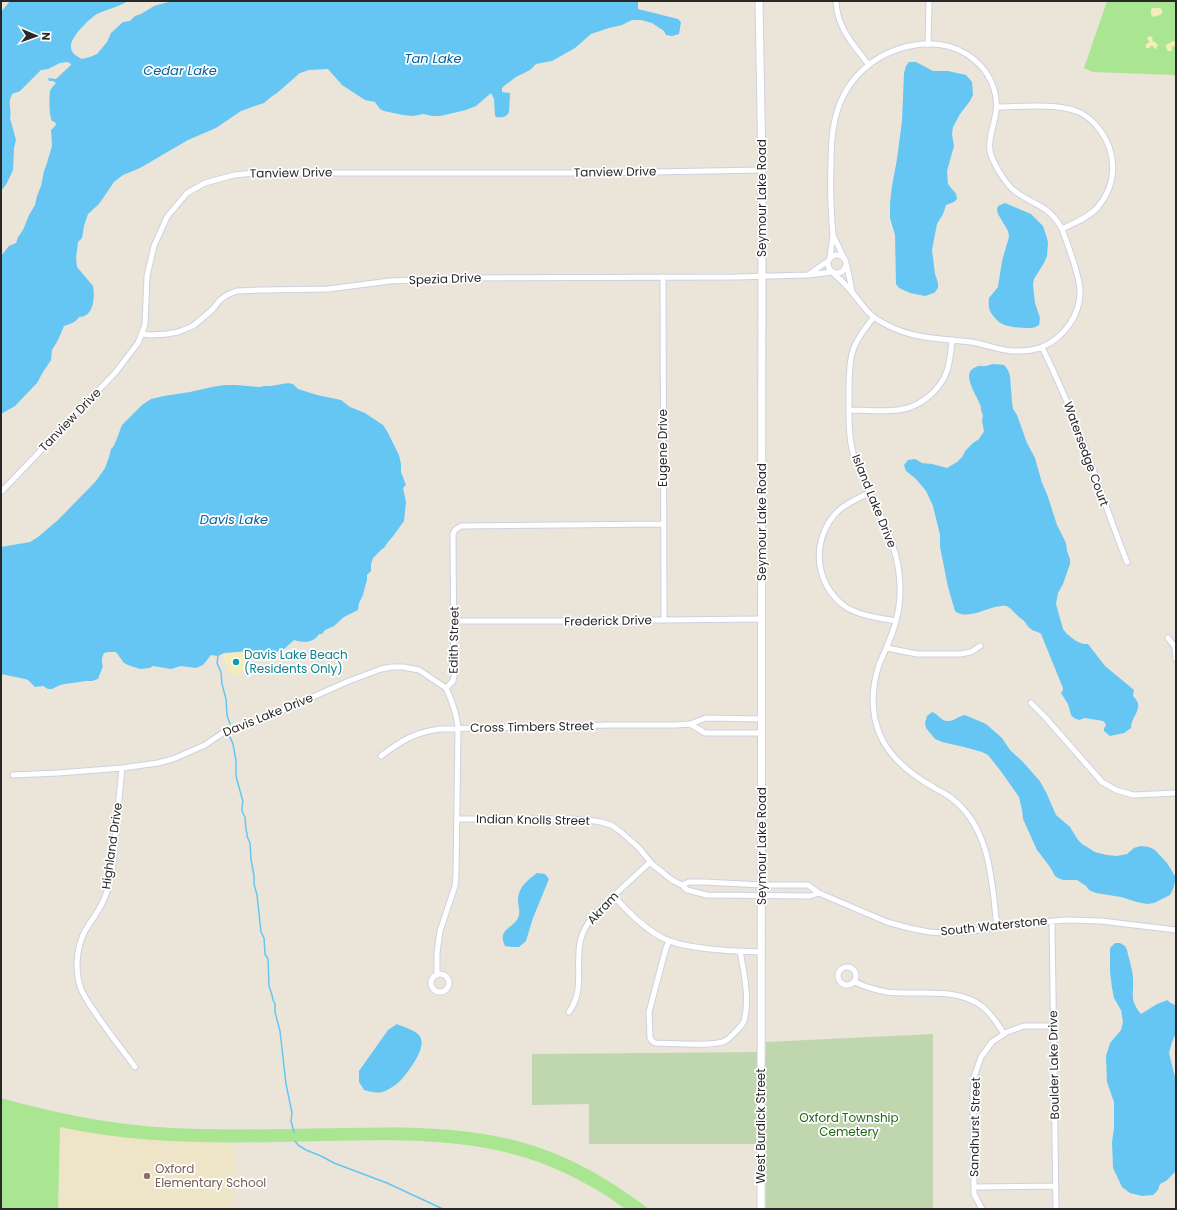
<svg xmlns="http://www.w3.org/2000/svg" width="1177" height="1210" viewBox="0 0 1177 1210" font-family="Poppins,sans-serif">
<rect width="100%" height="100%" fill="#ebe4d9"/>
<path fill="#eee4c7" d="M60,1127l20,4 45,7 70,4 40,1 -1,66h-176z"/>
<path fill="#aae592" d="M1107,1h69v74l-83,-3 -9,-4z
M1,1098c64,18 129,30 196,31 49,1 98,0 147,-1 64,-1 125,-2 187,17 43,13 82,37 118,64 -7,0 -15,1 -22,0 -5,-1 -15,-10 -20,-13 -13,-8 -26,-15 -40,-22 -30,-14 -60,-23 -93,-28 -49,-7 -98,-6 -148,-5 -89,2 -178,5 -266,-14l-2,82h-57z"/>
<path fill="#f3edb9" d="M1152,8h8l2,2v3l-2,2 -7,2 -2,-2v-5z
M1150,36l2,1 1,5h2l3,3 -2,4 -2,-1 -2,-3 -3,3h-3v-4l4,-2 -2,-2 -1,-2z
M1173,41l3,1v3l-4,2v4h-4l-2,-3v-3z
M242,652l7,16 -17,8 -10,-21z"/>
<path fill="#c0d6af" d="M933,1034v175h-167v-65h-177v-40l-57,1v-51l234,-2v-10z"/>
<path fill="#65c6f4" d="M10,1h118c-9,6 -21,8 -31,13 -8,5 -28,24 -26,34 0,5 7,9 11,11l8,-2 7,-3 10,-12 4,-9 12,-11 7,-1 5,-5 6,-2 13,-8 18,-5h466v8l40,10 3,3 -2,12 -7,2 -6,-1 -2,-4 -12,-8 -11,-3h-9l-10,5 -13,3 -18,6 -16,14 -23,13 -16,3 -6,6 -14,7 -12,9 -2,2v4l8,1 -1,19c-2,5 -8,6 -13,5l-1,-1 -1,-17 -3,-6 -15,13 -10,4 -26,6h-8l-8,-2 -11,2 -10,-1 -19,-4 -4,-2 -5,-7 -10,-2 -23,-15 -14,-16 -19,1 -9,3 -23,20 -6,4 -7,6 -12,4 -11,4 -25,17 -28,12 -48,28 -17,7 -9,7 -15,22 -11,10 -4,12 -2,12 -4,4 -2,16 1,9 16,19c2,11 1,31 -14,31 -4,6 -9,7 -15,9l-6,14 -6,10 -1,10 -8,12 -6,11 -22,23 -14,8v-158l8,-10 7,-3 2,-6 5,-7 6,-15 6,-10 2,-9 4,-10 3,-15 2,-5 6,-20 -1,-16 5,-5 -1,-3 -3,-1c-3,-6 -3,-24 -2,-30 1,-3 4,-6 6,-8l-3,-2h-4l-1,-3 8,1 15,-14 -1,-2 -3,-1 -7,1 -12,6 -7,1 -21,21 -8,3c-5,11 0,14 -2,24l6,22 -2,8 -1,22 -6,13 -6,8v-179z
M909,62h7l17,9h15l18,4 6,7 1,13 -3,6 -10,13 -7,13 -1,7 2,12 -7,25 1,13 8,10 1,5 -3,3 -8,3 -3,9 -6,10 -5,26 3,24 3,9v5l-3,4 -1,1 -9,3 -15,-3 -11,-5 -3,-4 -1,-49 -5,-17v-15l2,-17 5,-27 5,-38 2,-48 2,-7z
M1005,203l26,11 12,12 3,9 2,7 -1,14 -3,7 -10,16 -1,6 2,18 5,15 -1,7c-5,4 -10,3 -15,3 -11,-1 -22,-1 -29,-10 -6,-7 -7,-11 -6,-20l9,-11 4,-26 7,-24 -1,-6 -10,-17 -1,-4 1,-4z
M994,364l10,1 4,5 2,6 2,26 1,7 4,6 10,28 8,15 7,25 5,11 10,31 9,18 1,8 3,8v5l-7,20 -5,9 -2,11 7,25 4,5 9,7 7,3h5l17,22 29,24 -1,6c13,12 -2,19 -2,32l-7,5 -14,3 -6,-5v-3l2,-2 -1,-3 -2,-2 -18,-3 -6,2 -5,-2 -3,-3 -3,-11 -7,-11 2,-3v-2l-22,-54c-3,-3 -7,-2 -10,-5 -4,-2 -5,-7 -8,-9 -2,-2 -4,-2 -5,-4 -4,-3 -6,-8 -12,-10 -15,-2 -37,16 -51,5l-7,-24 -8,-40v-12l-7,-29 -7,-15 -10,-12 -10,-8 -2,-6 4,-5 7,-1 7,4 10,1 15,4 10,-6 5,-5 4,-7 7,-7 6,-4 4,-6 1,-2 -2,-10 1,-5 -2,-6v-3c-3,-11 -24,-36 -2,-41 5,-1 1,1 6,0 3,0 6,-2 9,-2z
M288,383l5,1 5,5 19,6 24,5 9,7 15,6 18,12 4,6 12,24 2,9v8l5,13 -3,3 3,14 -2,19 -10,14 -6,7 -4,6 -2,1 -9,9 -2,6v7l-4,4v6l-1,2 -3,12 -4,8 -1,7 -14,7 -10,9 -9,4 -3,4h-3c-5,9 -16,9 -25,6l-11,10 -19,5h-5l-10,-4 -25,2 -6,3 -7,-1 -8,10 -7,3 -15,-2 -10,3 -18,-3 -3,2 -10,1 -12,-4 -4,-2 -8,-11h-8l-4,1c-2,3 -3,10 -1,13l-5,13 -6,2h-6l-21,3 -5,1 -8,4h-4l-5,-3 -8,1 -7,-7 -3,-1 -24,-5v-127l29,-5 8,-5 20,-17 38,-39 9,-13 4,-11 2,-8 2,-2 3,-6 6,-16 20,-20 9,-6 13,-3 26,-4 22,-5 13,-2h11l24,2 4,-1h7z
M932,712c4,1 7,5 11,8 8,4 15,-4 22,-5l21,9 16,14 8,12 13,12 16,18 7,12 10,23 14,12 8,13 4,4 13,8 12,3 10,1 10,-2 7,-6 6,-2 9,1 6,3 12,13 8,13v6l-2,7 -3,6 -16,8 -7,1 -10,-2 -16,-5 -25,-4 -7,-3 -3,-4 -9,-6h-14l-5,-2 -3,-2 -5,-9 -13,-17 -14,-31 -1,-9 -3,-13 -19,-27 -12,-15 -6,-3 -18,-5 -22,-5 -7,-3 -9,-11 -1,-5 2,-7z
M537,873l8,1 4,5 -16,39 -7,23 -7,6h-6l-8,-1c-9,-19 11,-17 14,-31 1,-5 -1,-10 -1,-15 0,-13 10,-20 19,-27z
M1115,943h5l5,3 2,4c2,9 6,21 6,29 1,16 -4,20 8,35l16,-10 11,-4 1,2 6,3 1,8v20l-4,9 -3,11 7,28v90c-7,6 -8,10 -16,13l-2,6 -5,5 -11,1 -12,-3 -8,-6 -9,-19 -1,-26 2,-14v-26l-7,-20 -1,-26 4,-13 11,-13 2,-8 -2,-12 -7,-12 -2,-10 -2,-17v-23z
M397,1024c7,3 17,6 22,11 10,11 -11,37 -18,45 -4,4 -11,9 -16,11 -7,3 -14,1 -21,-1l-5,-8v-11l29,-41z"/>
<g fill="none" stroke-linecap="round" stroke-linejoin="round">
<path stroke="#65c6f4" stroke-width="1.5" d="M218,656l-1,7 4,9 1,12 4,15 1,16 3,9
M229,735l4,9 3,17v15l7,26 -1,4v5l3,6 1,13 1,3v3l3,7 1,16 3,17v8l3,11 4,37 3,6 1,16 3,5 1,27 3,9 1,5 2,4v8l5,19 6,53 6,29 -1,8 3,11
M295,1141l3,4 8,5 15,6 13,7 53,20 56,26"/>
<defs>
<path id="minor" d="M836,1c1,27 17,43 32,63
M928,45l1,-44
M997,107c22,0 59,-4 79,4 9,3 18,11 24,19 18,25 17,55 -3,78 -9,10 -23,15 -35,21
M833,235c-2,-23 -3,-46 -2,-69 0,-14 0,-28 3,-42 8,-43 39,-72 81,-79 24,-4 47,2 64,19 13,13 21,34 16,53 -2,11 -8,26 -4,38 4,11 15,30 25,37 19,14 33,13 46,37 6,17 17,44 18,61 1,24 -16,48 -38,57 -8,4 -18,4 -27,4 -15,0 -29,-7 -44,-9 -36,-4 -65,-3 -96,-24 -10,-7 -16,-18 -24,-27 -5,-6 -11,-12 -17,-17
M828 264a9 9 0 1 1 18 0a9 9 0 1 1-18 0Z
M830,258l3,-23 10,21
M828,261l-20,14 24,-3
M847,266l5,25
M663,277l1,343
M874,317c-24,29 -25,39 -25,75 0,20 -1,42 4,61 13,41 41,77 46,120 2,16 1,33 -3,48 -4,16 -11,29 -17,44 -8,23 -8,49 1,70 10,23 32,40 53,52 6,4 12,6 17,10 41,30 42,85 47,131
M142,334l9,1 16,-1 11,-2 15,-6 19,-16 8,-10 7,-5 10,-4 25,-1 66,-1 62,-8 74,-3 272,-1 72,-2
M1042,347c15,31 29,63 41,95 15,40 28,80 44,120
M849,410c16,0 33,2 49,0 21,-2 42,-19 49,-39 3,-9 4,-20 5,-30
M1,492l114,-119 23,-30 7,-18 2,-49 7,-30 13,-29 20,-24 18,-10 29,-8 22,-2h342l164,-3
M869,493c-11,5 -22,10 -31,18 -28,28 -24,74 8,96 14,9 34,11 50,14
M454,621h106l202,-2
M1168,638l7,9 1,12
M887,648l30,6h43l11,-2 9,-6
M446,688l7,-7 1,-5 -1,-142 2,-4 6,-4 202,-2
M1031,703l14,14 57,65 14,8 17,5 43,-2
M690,724l15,9h57
M381,756c20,-15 34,-24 59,-27l170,-4h66l14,-1 16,-6 56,1
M122,768l-10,104c-3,13 -6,26 -13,37 -5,9 -12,17 -16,26 -7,16 -8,38 -2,54 3,7 7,13 11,19 13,20 29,40 43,59
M13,775l45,-2 64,-5 36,-5 15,-4 32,-14 19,-13 30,-9 95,-42 32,-12 11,-2h11l16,3 27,18
M457,819h112l19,1 13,2 10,3 10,7 17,15 14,17 20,16 10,5 5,5 20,5 103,1 9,-3
M682,885l7,-3h15l58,3h46l11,8 68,29 22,6 20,4 15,1 19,-1 68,-9 35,-3 35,1 75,9
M614,896c13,15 28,30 45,40 23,14 76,15 103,16
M1052,921l4,288
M669,941l-3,7 -17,64 1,26 2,3 3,2c15,0 59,4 70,-2 5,-3 17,-15 19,-20 6,-22 0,-48 -4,-70
M838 976a9 9 0 1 1 18 0a9 9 0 1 1-18 0Z
M431 983a9 9 0 1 1 18 0a9 9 0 1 1-18 0Z
M437,975v-22l3,-22 15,-45 1,-11 2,-147c-1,-15 -6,-27 -12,-40
M855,982c10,5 21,8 32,10 31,4 69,-6 96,15 9,8 15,17 21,27
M569,1012c17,-23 5,-49 12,-74 6,-20 24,-34 38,-47 10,-10 21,-19 31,-29
M974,1187l82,-1
M982,1209l-8,-15v-7l-1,-92 1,-18 7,-20 11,-15 15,-10 17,-6h30"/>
<path id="tertiary" d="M759,1l3,169 -1,1039"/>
</defs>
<use href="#minor" stroke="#ced1e2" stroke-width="7"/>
<use href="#tertiary" stroke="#ced1e2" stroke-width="9"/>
<use href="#minor" stroke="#fff" stroke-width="5"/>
<use href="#tertiary" stroke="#fff" stroke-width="7"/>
</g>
<circle fill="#0f9aa8" stroke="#fff" stroke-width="1.5" cx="236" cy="662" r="4"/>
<circle fill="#8d6e63" stroke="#fff" stroke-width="1.5" cx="147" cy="1176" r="4"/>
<g text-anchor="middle" stroke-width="3.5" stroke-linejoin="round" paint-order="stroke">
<g font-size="12" fill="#282828" stroke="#fff">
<text transform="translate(615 172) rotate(-1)" y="4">Tanview Drive</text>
<text transform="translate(291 173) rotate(-1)" y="4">Tanview Drive</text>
<text transform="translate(762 198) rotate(-90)" y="4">Seymour Lake Road</text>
<text transform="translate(445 279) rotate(-2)" y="4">Spezia Drive</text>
<text transform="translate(70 420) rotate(-46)" y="4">Tanview Drive</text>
<text transform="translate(663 448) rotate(-90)" y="4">Eugene Drive</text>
<text transform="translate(1086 454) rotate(70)" y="4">Watersedge Court</text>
<text transform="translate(874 501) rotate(68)" y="4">Island Lake Drive</text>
<text transform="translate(762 522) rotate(-90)" y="4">Seymour Lake Road</text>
<text transform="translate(608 621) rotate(-1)" y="4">Frederick Drive</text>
<text transform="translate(454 640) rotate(-89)" y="4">Edith Street</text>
<text transform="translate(268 715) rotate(-22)" y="4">Davis Lake Drive</text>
<text transform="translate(532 727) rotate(-1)" y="4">Cross Timbers Street</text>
<text transform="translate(533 820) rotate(1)" y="4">Indian Knolls Street</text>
<text transform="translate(112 846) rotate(-82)" y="4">Highland Drive</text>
<text transform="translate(762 846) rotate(-90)" y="4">Seymour Lake Road</text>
<text transform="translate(603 908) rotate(-47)" y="4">Akram</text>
<text transform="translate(994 926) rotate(-6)" y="4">South Waterstone</text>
<text transform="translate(1054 1065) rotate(-91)" y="4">Boulder Lake Drive</text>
<text transform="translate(761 1126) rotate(-90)" y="4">West Burdick Street</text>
<text transform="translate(975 1127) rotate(-89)" y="4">Sandhurst Street</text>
</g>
<g font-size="12" fill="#0d838f" stroke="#fff" text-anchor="start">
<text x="244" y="659">Davis Lake Beach<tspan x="244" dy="14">(Residents Only)</tspan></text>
</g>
<g font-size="12" fill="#226716" stroke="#fff">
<text x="849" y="1122">Oxford Township<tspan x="849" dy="14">Cemetery</tspan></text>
</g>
<g font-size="12" fill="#785e54" stroke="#fff" text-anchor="start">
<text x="155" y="1173">Oxford<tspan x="155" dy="14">Elementary School</tspan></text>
</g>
<g font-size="13" font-style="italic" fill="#07619d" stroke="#fff">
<text x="433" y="63">Tan Lake</text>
<text x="180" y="75">Cedar Lake</text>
<text x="234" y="524">Davis Lake</text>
</g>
</g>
<rect width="1177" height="1210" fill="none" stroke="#282828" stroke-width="4"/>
<g transform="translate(36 36) rotate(92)" stroke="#ffffff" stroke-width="3" paint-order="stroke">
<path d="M0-3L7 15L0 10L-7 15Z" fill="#282828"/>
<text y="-6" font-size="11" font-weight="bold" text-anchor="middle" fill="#282828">N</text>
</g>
</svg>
